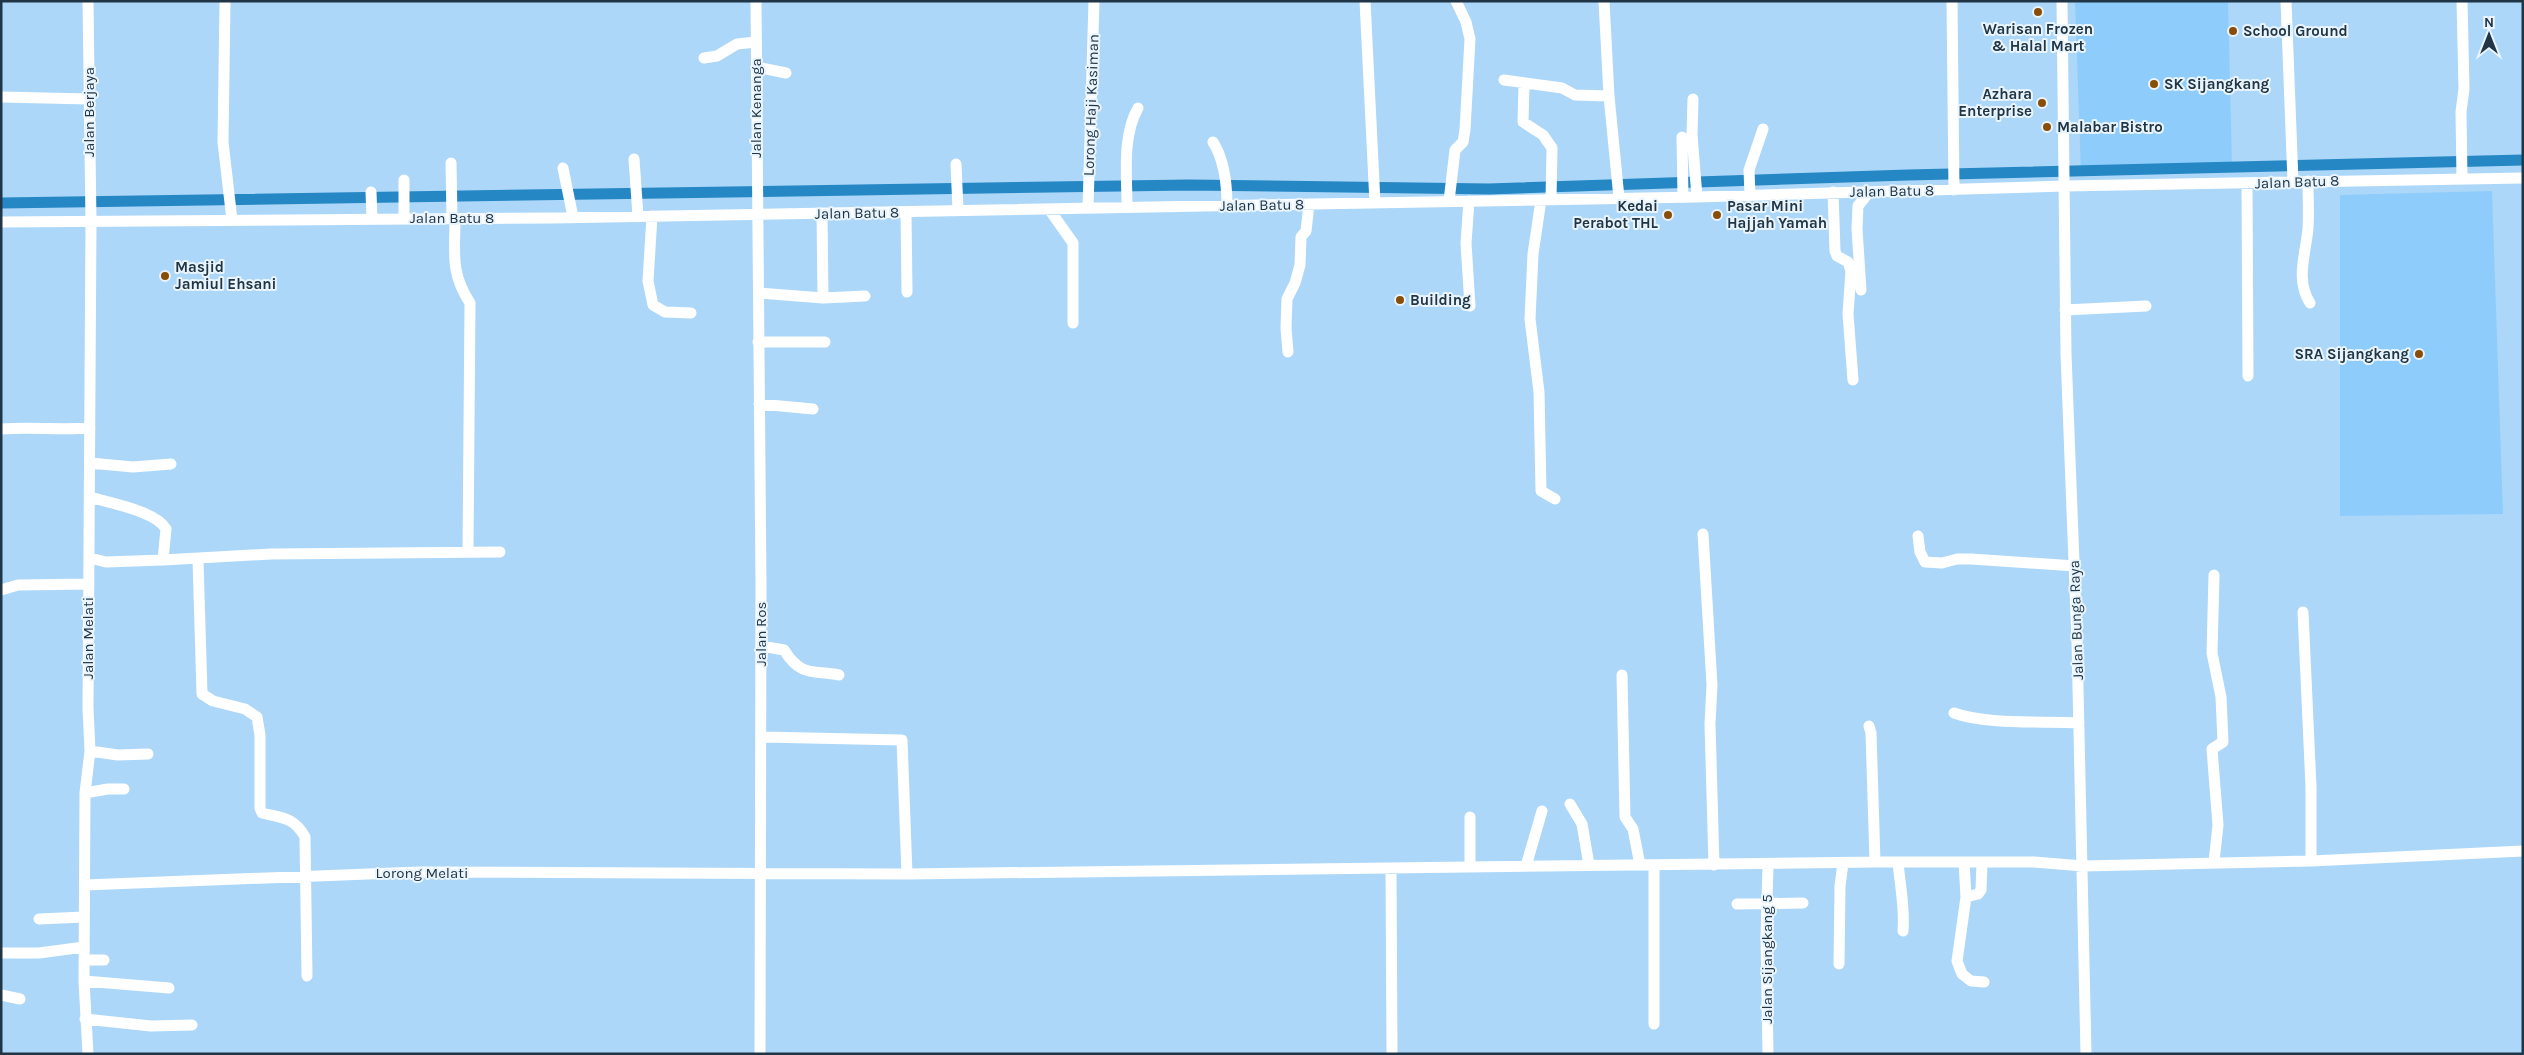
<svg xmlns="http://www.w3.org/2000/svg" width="2524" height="1055" viewBox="0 0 2524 1055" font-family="Karla,sans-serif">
<rect width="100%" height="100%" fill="#acd7f9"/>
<path fill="#8ecdfb" d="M2075,1h153l4,166 -151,6z
M2492,191l11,323 -163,2v-321z"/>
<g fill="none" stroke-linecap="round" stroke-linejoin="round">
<path stroke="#2587c4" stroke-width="11" d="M1,203l1188,-18 300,4 419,-14 615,-15"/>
<path stroke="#fff" stroke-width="11" d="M225,1l-2,141 9,78
M756,1l5,585 -1,468
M1365,1l10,202
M1604,1l5,95 10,102
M1952,1l2,189
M2062,1l4,353 11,287 9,413
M2286,1l7,181
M2462,1l2,88 -3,23 1,66
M704,58l13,-2 20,-12 19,-2
M757,67l29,6
M1504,80l58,8 13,7 34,1
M1524,84l-1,38 20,13 9,13 -1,51
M1,97l88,2
M1693,99l-1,36 5,62
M1682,137l1,60
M1213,142c12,19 14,43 14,64
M634,159l4,57
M451,163l1,55
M956,164l2,46
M563,168l10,49
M404,180v39
M2308,181c0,16 1,32 0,47 -2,25 -13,52 2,75
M2247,183l1,193
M371,192l1,27
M1833,192l2,59 2,5 11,6 3,9 -3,43 5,66
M1750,195l-1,-25 14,-41
M1541,200l-8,54 -3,65 9,73 2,99 14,8
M1449,201l6,-51 8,-8 2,-12 5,-91 -4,-17 -10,-21
M1469,201l-3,42 4,63
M1127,207c0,-32 -5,-71 11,-99
M1088,208l6,-207
M1049,209l24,34v80
M906,212l1,80
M822,213l1,85
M652,216l-4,65 5,24 12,7 26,1
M455,218c0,36 -5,54 15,85l-2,248
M1,222l552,-4 1144,-21 368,-11 458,-8
M1861,290l-4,-61 1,-23 11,-14
M760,293l63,5 42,-2
M2065,310l81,-4
M758,342h67
M1288,352l-2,-24 1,-29 8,-16 5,-18 1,-28 5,-6 3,-27
M759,404l54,5
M1,429c30,-2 59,1 89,-1
M90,463l43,4 38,-3
M90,497c19,6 66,14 76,32l-3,31 108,-6 229,-2
M1703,534l9,151 -2,39 4,141
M1918,536l2,16 5,10 17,1 15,-4h14l104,7
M90,558l16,4 57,-2
M198,560l4,134 11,7 32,8 12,8 3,18v73l2,5c20,5 32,4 43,24l2,139
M2214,575l-2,78 9,44 2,45 -11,7 6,76 -4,37
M1,590l17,-5 71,-1
M2303,612l8,175v74
M761,646l23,4c17,27 28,20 55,25
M1622,675l3,142 8,12 7,36
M1954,713c33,12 89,8 125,10
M1869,726l2,7 4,129
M761,737l141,3 5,134
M90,751l28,4 30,-1
M85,793l23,-4h16
M1570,804l12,20 7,41
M1898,862c2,24 7,45 5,69
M1964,862l2,35 -9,64 5,13 9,7 13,1
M1654,865v159
M1526,866l16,-55
M1470,867v-50
M1391,868l1,186
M85,885l334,-13 488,2 968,-12h159l49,4 228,-5 212,-10
M1966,897l12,-3 3,-4 1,-28
M1737,904l66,-1
M39,919l45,-2
M1,953h38l45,-6
M84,960h20
M1839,964l1,-78 3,-23
M84,981l85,7
M1,995l19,4
M85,1019l66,7 41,-1
M88,1054l-4,-73 1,-188 5,-42 -2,-43 3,-486 -3,-221
M1768,1054l-2,-118 2,-71"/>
</g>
<g fill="#884d06" stroke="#e9f4fc" stroke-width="2">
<circle cx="2038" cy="12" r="5"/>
<circle cx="2233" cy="31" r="5"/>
<circle cx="2154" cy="84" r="5"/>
<circle cx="2042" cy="103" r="5"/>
<circle cx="2047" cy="127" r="5"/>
<circle cx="1668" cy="215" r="5"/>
<circle cx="1717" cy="215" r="5"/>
<circle cx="165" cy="276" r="5"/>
<circle cx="1400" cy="300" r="5"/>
<circle cx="2419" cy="354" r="5"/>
</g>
<g text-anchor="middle" stroke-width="4" stroke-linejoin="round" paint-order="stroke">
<g font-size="15" font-weight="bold" fill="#203646" stroke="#e9f4fc" text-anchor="start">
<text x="2038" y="34" text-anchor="middle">Warisan Frozen<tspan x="2038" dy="17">&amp; Halal Mart</tspan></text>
<text x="2243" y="36">School Ground</text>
<text x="2164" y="89">SK Sijangkang</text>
<text x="2032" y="99" text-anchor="end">Azhara<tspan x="2032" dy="17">Enterprise</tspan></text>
<text x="2057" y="132">Malabar Bistro</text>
<text x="1658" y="211" text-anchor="end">Kedai<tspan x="1658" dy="17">Perabot THL</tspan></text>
<text x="1727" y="211">Pasar Mini<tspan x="1727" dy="17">Hajjah Yamah</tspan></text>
<text x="175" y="272">Masjid<tspan x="175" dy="17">Jamiul Ehsani</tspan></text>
<text x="1410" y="305">Building</text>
<text x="2409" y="359" text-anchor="end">SRA Sijangkang</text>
</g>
<g font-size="15" fill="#203646" stroke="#e9f4fc">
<text transform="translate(1091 105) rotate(-88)" y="5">Lorong Haji Kasiman</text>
<text transform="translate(756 108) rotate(-90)" y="5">Jalan Kenanga</text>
<text transform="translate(89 112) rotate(-90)" y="5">Jalan Berjaya</text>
<text transform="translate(2297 182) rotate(-2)" y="5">Jalan Batu 8</text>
<text transform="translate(1892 191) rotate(-1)" y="5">Jalan Batu 8</text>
<text transform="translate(1262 205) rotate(-1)" y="5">Jalan Batu 8</text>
<text transform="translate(857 213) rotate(-1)" y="5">Jalan Batu 8</text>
<text x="452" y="223">Jalan Batu 8</text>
<text transform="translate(2076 620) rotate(-92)" y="5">Jalan Bunga Raya</text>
<text transform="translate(761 634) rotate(-90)" y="5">Jalan Ros</text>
<text transform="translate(88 638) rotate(-90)" y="5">Jalan Melati</text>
<text x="422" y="878">Lorong Melati</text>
<text transform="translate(1767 959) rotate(-90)" y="5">Jalan Sijangkang 5</text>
</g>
</g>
<rect width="2524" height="1055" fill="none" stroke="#203646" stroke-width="5"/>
<g transform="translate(2489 35)" stroke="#e9f4fc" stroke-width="4" paint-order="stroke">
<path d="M0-4L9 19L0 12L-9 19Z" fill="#203646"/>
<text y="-8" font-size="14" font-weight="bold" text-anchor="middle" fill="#203646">N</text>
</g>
</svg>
